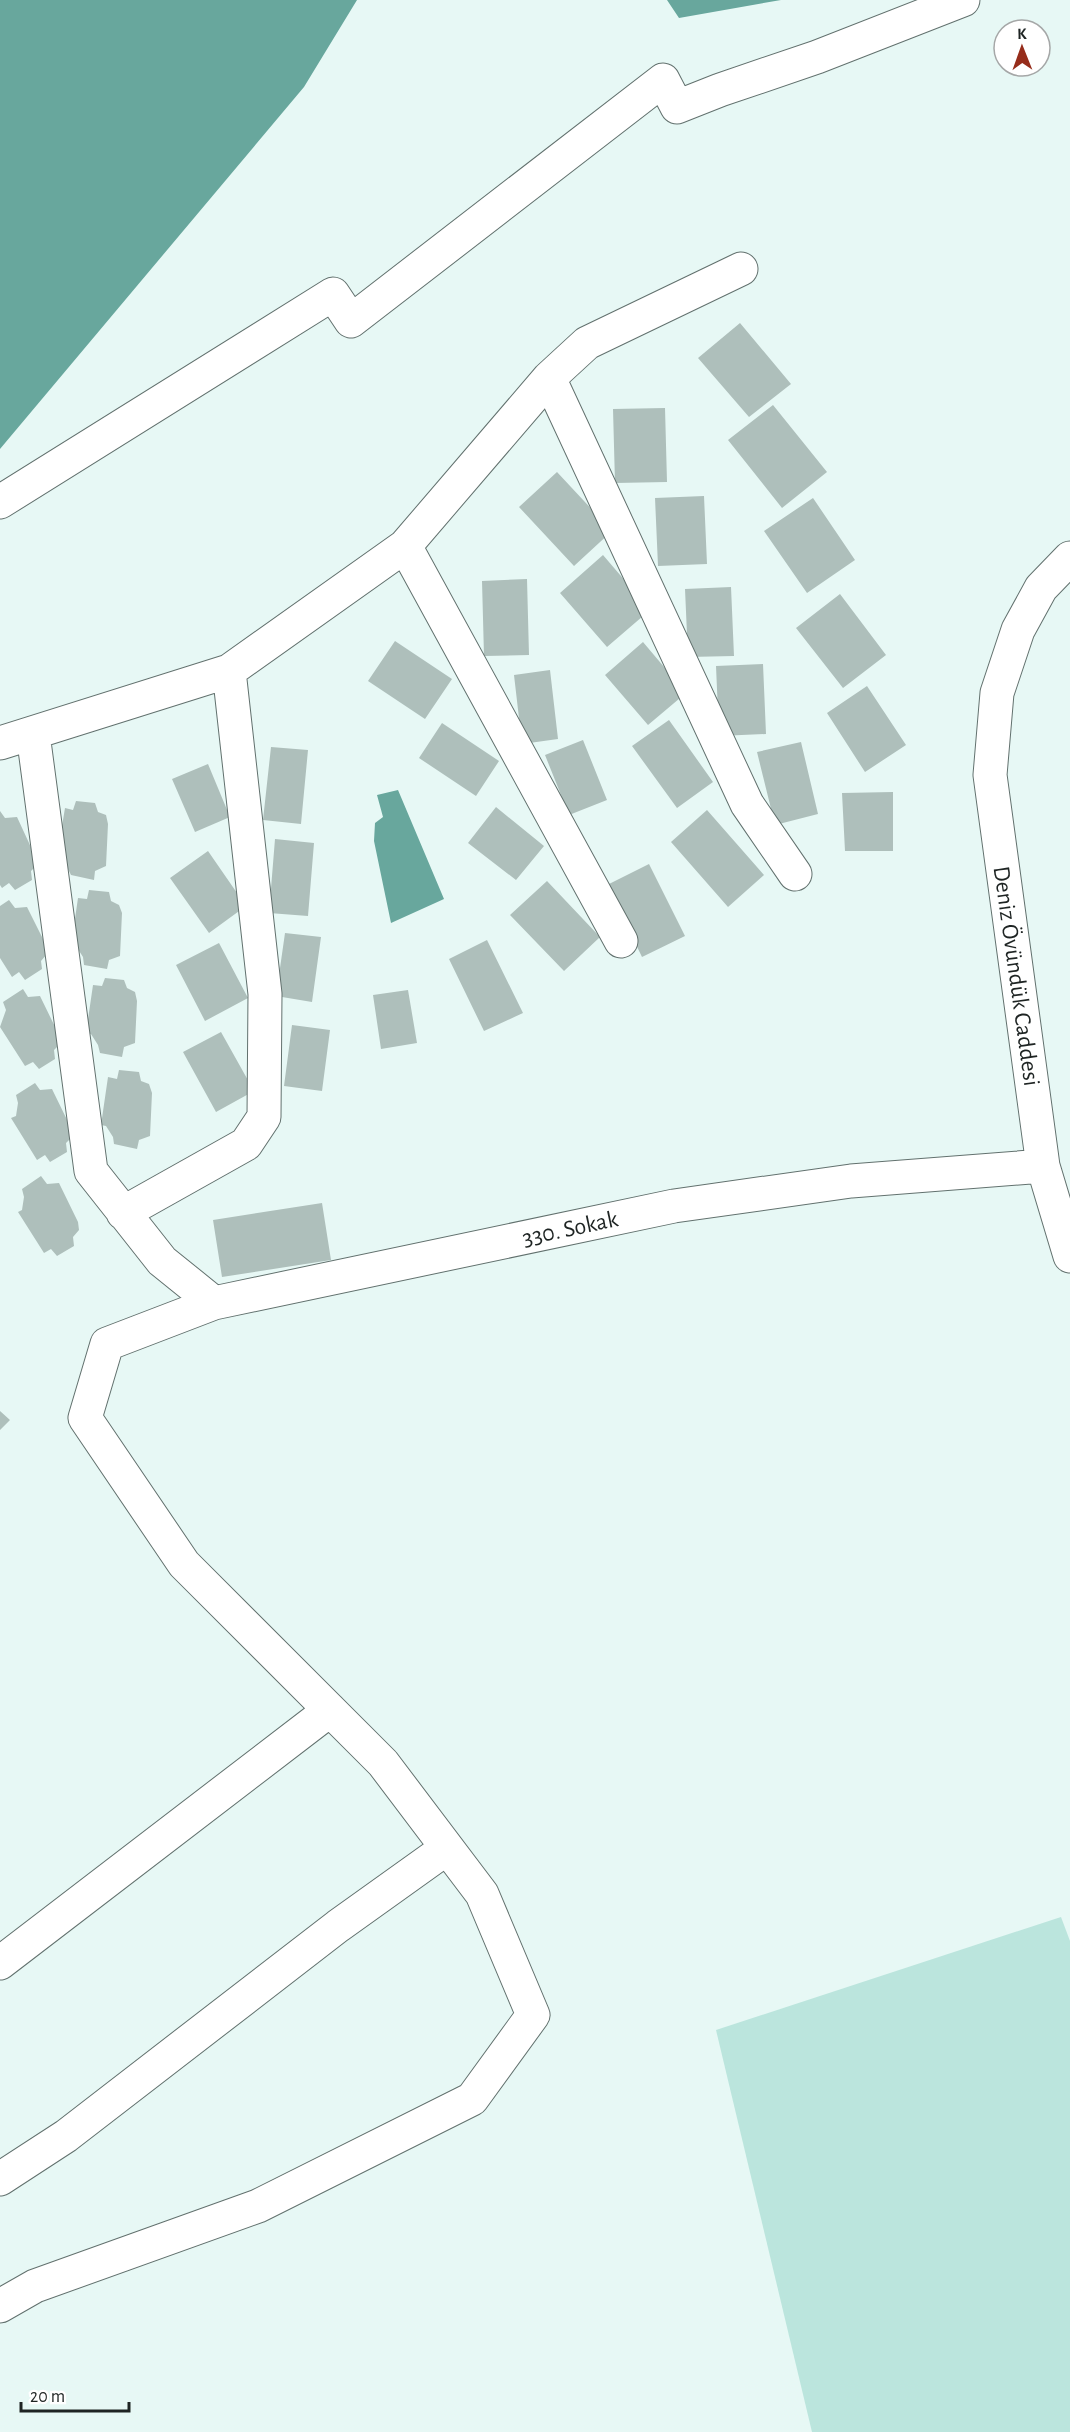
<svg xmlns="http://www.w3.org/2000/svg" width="1070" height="2432" viewBox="0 0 1070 2432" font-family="'Alegreya Sans',sans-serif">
<rect width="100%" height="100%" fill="#e7f8f5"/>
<path fill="#bbe5dd" d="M1061,1917l9,24v491h-258l-96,-402z"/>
<path fill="#68a79d" d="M0,0h357l-53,87 -304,362z
M667,0h114l-102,18z
M398,790l46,109 -53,24 -17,-82 1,-18 8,-6 -6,-22z"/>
<path fill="#aebfbb" d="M740,323l51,61 -42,33 -51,-59z
M773,405l54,67 -45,36 -54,-68z
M665,408l2,74 -52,1 -2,-74z
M557,472l55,59 -38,35 -55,-59z
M704,496l3,68 -49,2 -3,-68z
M813,498l42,62 -48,33 -43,-62z
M603,555l47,55 -43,37 -47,-54z
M527,579l2,76 -45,1 -2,-75z
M731,587l3,69 -46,1 -3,-68z
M840,594l46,61 -43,33 -47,-60z
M395,641l57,38 -27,40 -57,-38z
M643,642l43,51 -38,32 -43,-50z
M763,664l3,70 -47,2 -3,-70z
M550,670l8,69 -36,5 -8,-69z
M867,686l39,59 -41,27 -38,-59z
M669,720l44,62 -36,26 -45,-62z
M442,723l57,38 -23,35 -57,-38z
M583,740l24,60 -38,15 -24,-60z
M801,742l17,72 -43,11 -18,-73z
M271,747l37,3 -7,74 -38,-4z
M208,764l22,53 -35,15 -23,-53z
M893,792v59h-48l-3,-58z
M76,801l19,2 3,9 8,3 2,9 -2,42 -11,5 -1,9 -23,-5 -9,-18 -5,-1 8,-48 8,2z
M496,807l48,39 -28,34 -48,-37z
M707,810l57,65 -36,32 -57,-65z
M0,811l5,7 12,-1 18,39 2,9 -6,6 1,9 -17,10 -6,-7 -7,5 -2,-3z
M275,839l39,4 -6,73 -39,-3z
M208,851l38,55 -37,27 -39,-55z
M649,864l36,72 -43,21 -35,-72z
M547,881l53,56 -36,34 -54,-56z
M89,890l20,2 2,9 8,4 3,8 -2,43 -11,4 -2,9 -23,-4 -1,-8 -7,-11h-5l7,-48 9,1z
M9,900l6,8 12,-1 19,38 1,9 -6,7 1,8 -17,11 -6,-8 -7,5 -12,-19v-52z
M285,933l36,4 -9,65 -36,-6z
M487,940l36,73 -39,18 -35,-72z
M219,943l29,55 -43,23 -29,-56z
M105,978l19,2 3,8 8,4 2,9 -2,42 -11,4 -2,10 -22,-4 -2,-8 -7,-11 -5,-1 7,-48 9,1z
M23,989l5,8 12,-1 19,39 1,9 -6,6 1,9 -16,10 -6,-7 -8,4 -25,-39 6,-17 -3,-8z
M408,990l9,53 -36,6 -8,-54z
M292,1025l38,5 -8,61 -38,-5z
M221,1032l33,59 -38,21 -33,-60z
M119,1070l20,2 2,9 8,3 3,9 -2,43 -11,4 -2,9 -23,-5 -1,-7 -7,-11 -5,-1 7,-48 9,2z
M35,1083l5,7 12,-1 19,39 1,9 -6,6 1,9 -17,10 -5,-7 -8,5 -26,-42 5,-2 2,-13 -2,-8z
M41,1176l6,8 12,-1 19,39 1,8 -6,7 1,9 -17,10 -6,-7 -7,4 -26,-41 4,-2 2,-13 -2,-8z
M322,1203l9,57 -109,17 -9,-57z
M0,1411l10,9 -10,10z"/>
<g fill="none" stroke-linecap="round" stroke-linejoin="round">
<defs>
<path id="minor" d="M549,378l198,426 48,70
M0,502l333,-208 18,27 312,-241 14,27 43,-17 97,-33 146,-57
M405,546l216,395
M1070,558l-29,30 -23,42 -21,63 -7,82 53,391 27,90
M33,734l58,437 71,90 52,42
M0,743l229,-72 176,-125 144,-168 38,-35 154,-74
M123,1213l123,-69 18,-27 1,-123 -36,-323
M0,1963l330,-253
M0,2179l66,-43 272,-210 109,-78
M0,2306l35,-20 223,-80 214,-107 61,-84 -51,-121 -99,-131 -199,-199 -99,-146 22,-74 107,-41 460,-97 177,-25 192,-15"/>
</defs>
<use href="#minor" stroke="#62716e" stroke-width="35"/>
<use href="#minor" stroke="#fff" stroke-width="33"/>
</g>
<g text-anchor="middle" stroke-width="4.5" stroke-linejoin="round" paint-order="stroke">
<g font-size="24" fill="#1e2423" stroke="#fff">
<text transform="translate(1017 976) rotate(82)" y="8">Deniz Övündük Caddesi</text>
<text transform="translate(570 1228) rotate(-12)" y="8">330. Sokak</text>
</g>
</g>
<g transform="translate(1022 48) rotate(359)"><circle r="28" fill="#ffffff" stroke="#a5a7a7" stroke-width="1.5"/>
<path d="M0-4.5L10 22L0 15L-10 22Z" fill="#962d1b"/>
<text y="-9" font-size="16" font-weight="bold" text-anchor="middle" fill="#1e2423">K</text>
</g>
<path d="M21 2402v9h108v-9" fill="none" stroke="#1e2423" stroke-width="3"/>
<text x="30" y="2402" font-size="18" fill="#1e2423" stroke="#ffffff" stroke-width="4.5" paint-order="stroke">20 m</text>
</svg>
